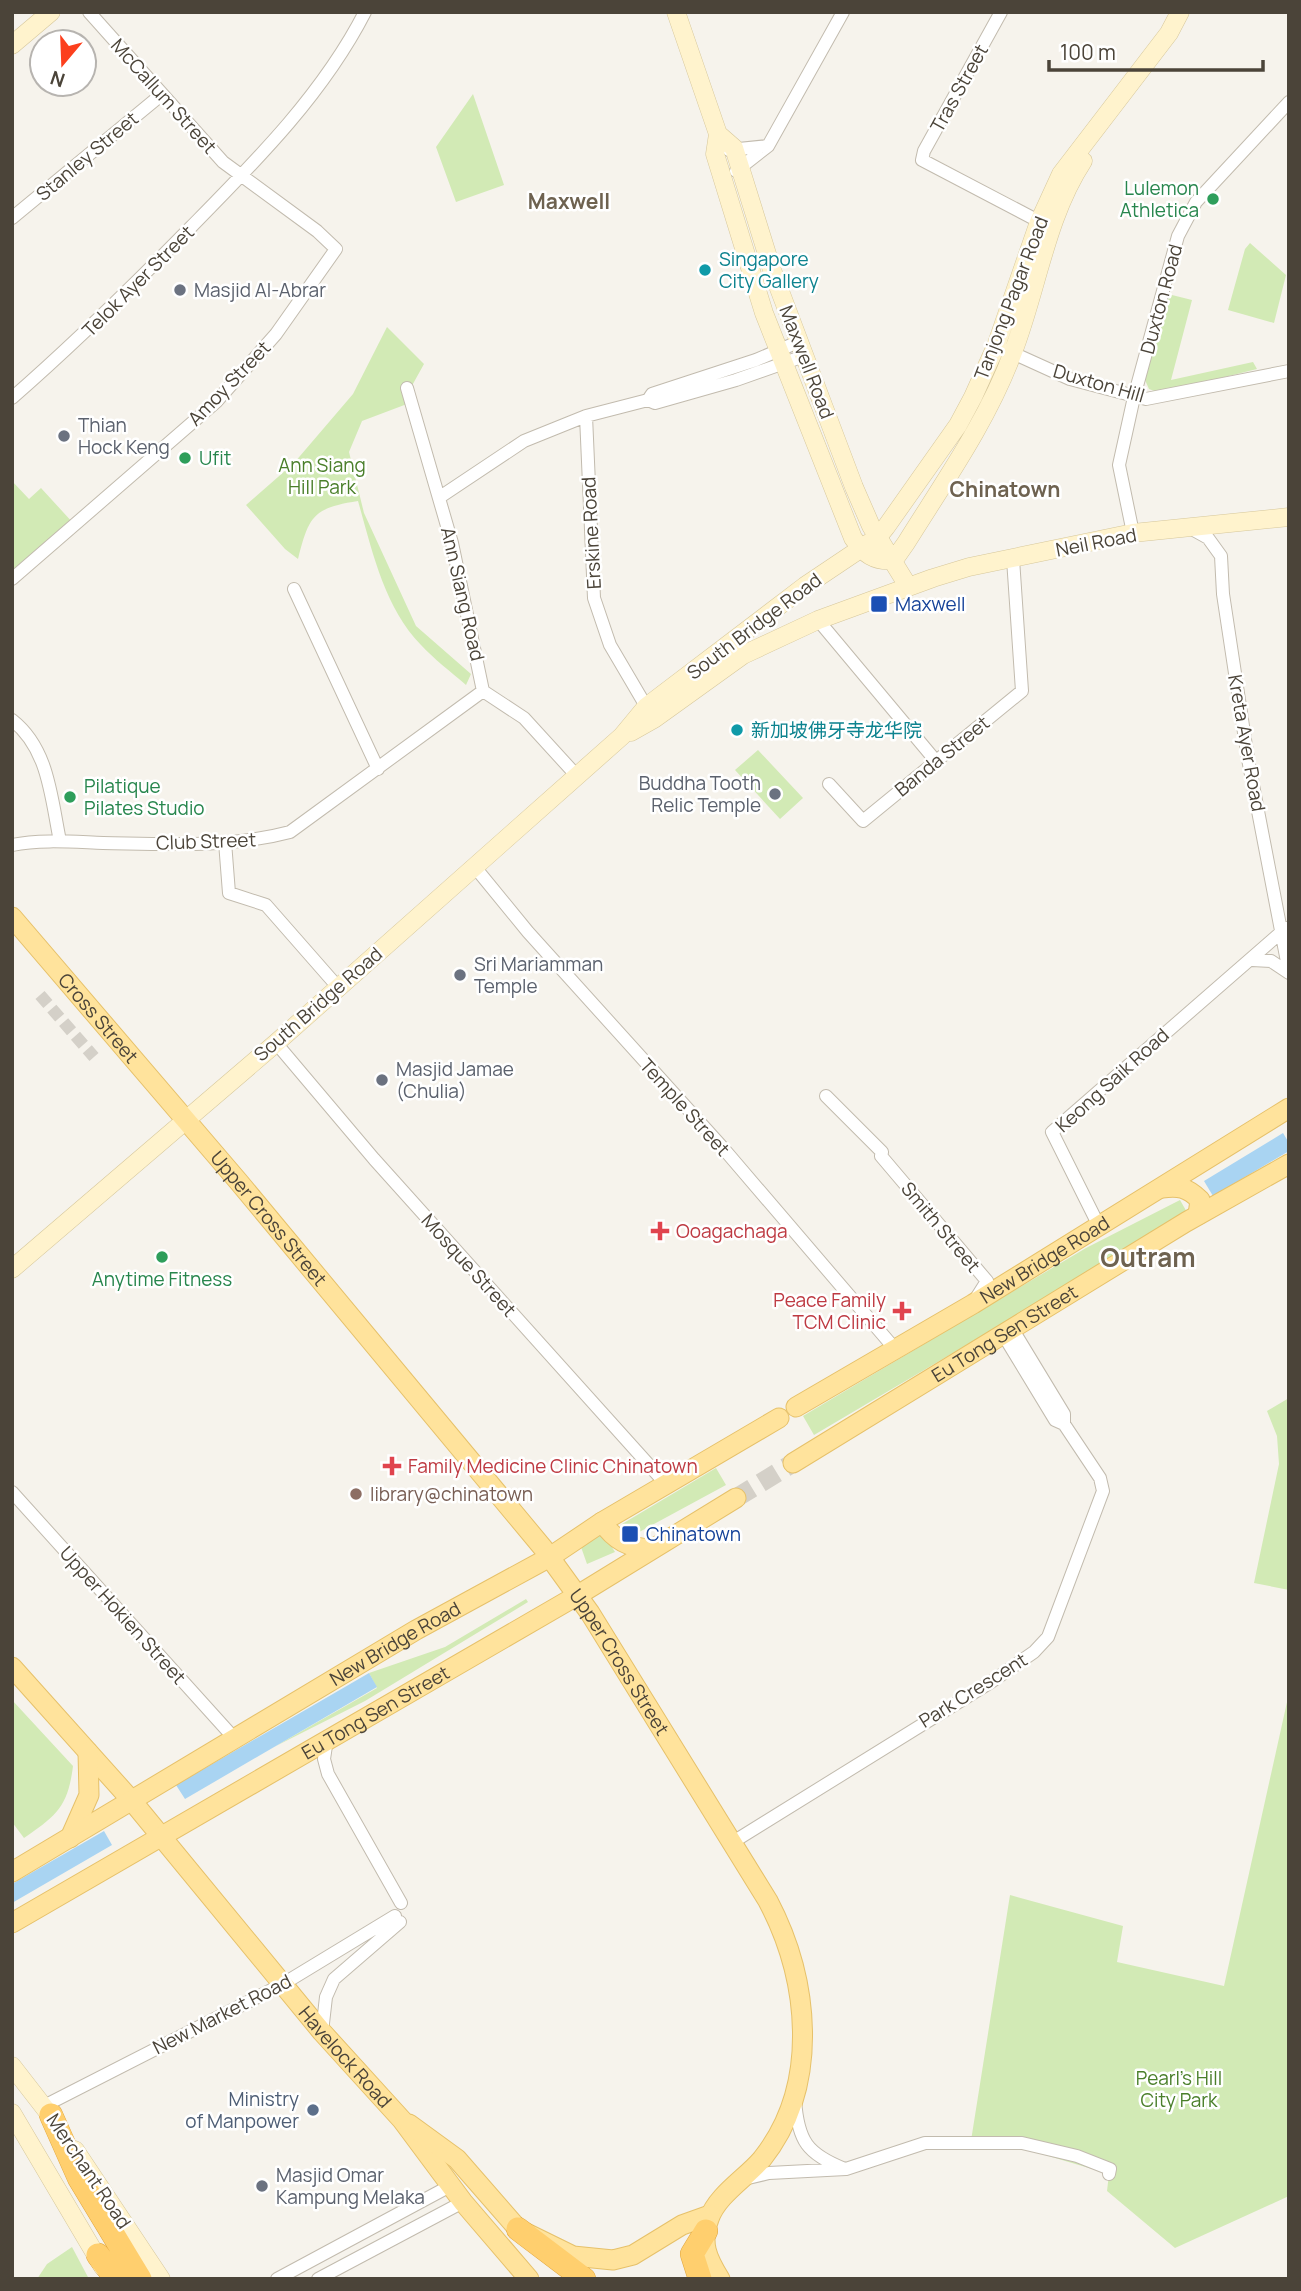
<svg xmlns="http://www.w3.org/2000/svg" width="1301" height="2291" viewBox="0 0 1301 2291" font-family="Manrope,'Noto Sans SC',sans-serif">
<rect width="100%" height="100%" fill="#f6f3ec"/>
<path fill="#d2eab5" d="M473,94l31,91 -48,17 -20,-55z
M1250,243l36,32 -12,48 -46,-13 17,-61z
M1168,294l24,6 -21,80 82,-18 4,7 -97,24 -11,-4 -4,-9z
M387,327l37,37 -15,27 -2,13 -45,17 -13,31 15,61 52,113 55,48 -5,11c-15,-13 -32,-26 -45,-40 -37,-38 -49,-95 -63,-144 -45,7 -49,15 -60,58l-13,-10 -39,-44 48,-42 59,-69z
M12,481l17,18 12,-11 33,36 -62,55z
M758,750l45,48 -23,21 -45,-49z
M1180,1200l8,14 -374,221 -11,-19 283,-168z
M1289,1398v192l-35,-7 25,-119 -2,-28 -10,-25z
M716,1468l10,17 -96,52 -9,-7 1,-6z
M603,1533l12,19 -28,12 -6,-17z
M526,1599l2,3 -163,99 -91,46 103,-59 -8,-15 76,-26z
M1289,1693v503l-114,52 -68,-57 2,-17 -84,-25 -55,-2 40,-252 113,31 -6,36 107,24z
M12,1700l61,66c-5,41 -17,50 -49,72l-12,-16z
M72,2247l17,32h-52l10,-15z"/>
<path fill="#a9d4f2" d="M1283,1133l6,10v8l-76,45 -9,-15z
M369,1673l8,14 -192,112 -9,-14z
M104,1831l8,14 -100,58v-19z"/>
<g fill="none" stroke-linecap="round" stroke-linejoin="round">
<path stroke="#d4d0c8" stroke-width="12" stroke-dasharray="12 6" stroke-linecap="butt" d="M40,995l54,62"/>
<path stroke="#d4d0c8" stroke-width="19" stroke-dasharray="19 10" stroke-linecap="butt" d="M736,1498l57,-35"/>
<defs>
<path id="street" d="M1001,12l-77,139 -2,9 124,65
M729,150l39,-4
M736,171l32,-25 75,-134
M12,218l149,-123
M1006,350l64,29 76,20 143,-28
M407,388l45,155 31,148
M12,398c63,-55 122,-113 180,-172 64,-65 131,-132 173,-214
M648,400l4,-6 104,-34 42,-18
M586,416l8,182 16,47 40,68
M440,497l84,-56 62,-25 62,-16 7,3 81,-23 68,-24
M1190,528l18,10 13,18 2,38 25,165 41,213
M1133,533l-14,-68 15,-68 44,-161 18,-34 93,-100
M12,579l204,-177 60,-68 60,-85 -19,-18 -94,-69 -134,-150
M294,589l84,180
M818,620l117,140
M483,691l41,27 52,57
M12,720c37,29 39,78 48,121
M829,784l34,37 159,-130 -9,-132
M225,842l4,51 37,12 71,81
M12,845c29,-6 62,-3 91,-2 62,1 127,5 187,-11l193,-141
M474,866l54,66 195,216 172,201
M1252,960l19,1 18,12
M276,1043l98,116 292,325
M826,1096l56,56 -1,4 106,125 -12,19
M1099,1226l-47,-94 234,-204
M1013,1330l51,84v10
M12,1492l222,246
M327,1739l-3,20 4,15 73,129
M733,1842l258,-160 43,-30 14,-15 55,-146 -3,-13 -36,-54 -9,-4 -51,-84
M322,2032l4,-35 8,-18 66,-57
M795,2100c3,41 12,54 50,69
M44,2106l239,-122 112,-68
M744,2179l25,-6 77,-4 79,-26h97l55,13 33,13 -1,5
M277,2279l173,-93
M318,2279l145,-77"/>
<path id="secondary" d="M676,12l42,122 -3,20 49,159 89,225c11,16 21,24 41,22l12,-17c38,-61 82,-123 107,-191 24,-62 33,-135 70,-191
M12,45l39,-33
M718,134l16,14 38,122 82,217 17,39 37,60
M631,732l23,-13 89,-64 75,-35 115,-42 36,-11 164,-34 156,-16
M12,1269l264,-226 346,-307 24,-29 159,-121 73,-49 8,-10 72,-102 15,-28 23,-51 43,-124 22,-48 108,-141 11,-21
M12,2066l45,58
M12,2113l91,154
M75,2150l86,129"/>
<g id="primary">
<path id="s1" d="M12,917l226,264 305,367 47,65 178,288c41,78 53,184 -6,258 -16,19 -45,36 -53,60 -9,24 -2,39 11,60"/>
<path d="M1162,1188c17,-2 25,-1 38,12l-2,15"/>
<path id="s2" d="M796,1407l177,-103 316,-196"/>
<path id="s3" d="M793,1463l393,-241 103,-58"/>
<path d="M602,1522c12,18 27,26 49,27"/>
<path id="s4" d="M12,1667l120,134 190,231 80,88 61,82 66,77"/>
<path d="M70,1838l19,-43 -1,-43"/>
<path id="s5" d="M12,1872l404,-242 134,-73 52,-35 177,-104"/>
<path id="s6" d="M12,1923l566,-328 158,-97"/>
<path d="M409,2124l48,35 61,70 55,27 40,4 20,-5 49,-30 28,-10"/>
</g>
<path id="highway" d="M51,2115l28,63 61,101
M518,2229l66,50
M98,2255l18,24
M700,2279l-8,-25 14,-23"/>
</defs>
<use href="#street" stroke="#c2bbae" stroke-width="14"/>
<use href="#secondary" stroke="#d6c79b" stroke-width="19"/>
<use href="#primary" stroke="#e6c16a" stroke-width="21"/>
<use href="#highway" stroke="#e0a43c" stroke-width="24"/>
<use href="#street" stroke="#fff" stroke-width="12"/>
<use href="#secondary" stroke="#fff3cd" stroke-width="18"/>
<use href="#primary" stroke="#ffe39c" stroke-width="19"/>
<use href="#highway" stroke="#ffcf6e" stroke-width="23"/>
</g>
<g fill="#2e9e5b" stroke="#fff" stroke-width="2.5">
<circle cx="1213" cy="199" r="7"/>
<circle cx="185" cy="458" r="7"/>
<circle cx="70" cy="797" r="7"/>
<circle cx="162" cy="1257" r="7"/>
</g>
<g fill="#0f9aa8" stroke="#fff" stroke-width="2.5">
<circle cx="705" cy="270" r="7"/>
<circle cx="737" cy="730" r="7"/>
</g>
<g fill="#6b7280" stroke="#fff" stroke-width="2.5">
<circle cx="180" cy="290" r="7"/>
<circle cx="64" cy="436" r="7"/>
<circle cx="775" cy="794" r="7"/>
<circle cx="460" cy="975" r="7"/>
<circle cx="382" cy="1080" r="7"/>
<circle cx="262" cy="2186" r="7"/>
</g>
<g fill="#1a4fb4" stroke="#fff" stroke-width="2.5">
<rect x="870" y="595" width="18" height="18" rx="3.5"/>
<rect x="621" y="1525" width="18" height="18" rx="3.5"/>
</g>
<g fill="#e0444e" stroke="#fff" stroke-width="2.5">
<path d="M656.5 1220.5h7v7h7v7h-7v7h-7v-7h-7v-7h7z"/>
<path d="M898.5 1300.5h7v7h7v7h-7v7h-7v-7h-7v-7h7z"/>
<path d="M388.5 1455.5h7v7h7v7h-7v7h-7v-7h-7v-7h7z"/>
</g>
<circle fill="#8d6e63" stroke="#fff" stroke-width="2.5" cx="356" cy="1494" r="7"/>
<circle fill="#5c6f8a" stroke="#fff" stroke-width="2.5" cx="313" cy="2110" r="7"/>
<g text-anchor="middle" stroke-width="5" stroke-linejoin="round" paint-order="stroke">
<g font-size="19" fill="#4b4439" stroke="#fff">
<text transform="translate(959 88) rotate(-61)" y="7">Tras Street</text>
<text transform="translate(164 96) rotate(48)" y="7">McCallum Street</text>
<text transform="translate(87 156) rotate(-40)" y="7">Stanley Street</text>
<text transform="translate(138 281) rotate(-45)" y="7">Telok Ayer Street</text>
<text transform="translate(1011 298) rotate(-69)" y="7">Tanjong Pagar Road</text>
<text transform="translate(1161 299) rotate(-75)" y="7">Duxton Road</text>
<text transform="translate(807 362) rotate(69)" y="7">Maxwell Road</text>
<text transform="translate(229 383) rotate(-46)" y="7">Amoy Street</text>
<text transform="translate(1099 383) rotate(16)" y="7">Duxton Hill</text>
<text transform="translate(591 533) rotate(-93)" y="7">Erskine Road</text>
<text transform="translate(1096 542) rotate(-11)" y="7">Neil Road</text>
<text transform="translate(463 594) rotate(77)" y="7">Ann Siang Road</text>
<text transform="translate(754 626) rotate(-37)" y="7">South Bridge Road</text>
<text transform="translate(1247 743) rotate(80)" y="7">Kreta Ayer Road</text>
<text transform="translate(942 756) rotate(-39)" y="7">Banda Street</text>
<text transform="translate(206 841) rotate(-2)" y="7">Club Street</text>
<text transform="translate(318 1004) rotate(-41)" y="7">South Bridge Road</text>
<text dy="7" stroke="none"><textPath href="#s1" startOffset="133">Cross Street</textPath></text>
<text transform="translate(1112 1080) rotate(-42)" y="7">Keong Saik Road</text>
<text transform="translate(685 1107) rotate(48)" y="7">Temple Street</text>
<text dy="7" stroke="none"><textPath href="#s1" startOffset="396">Upper Cross Street</textPath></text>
<text transform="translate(941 1227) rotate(50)" y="7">Smith Street</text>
<text dy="7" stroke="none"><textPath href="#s2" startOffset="289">New Bridge Road</textPath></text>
<text transform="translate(469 1265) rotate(48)" y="7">Mosque Street</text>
<text dy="7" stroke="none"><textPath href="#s3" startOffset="248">Eu Tong Sen Street</textPath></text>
<text transform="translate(123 1615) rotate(48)" y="7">Upper Hokien Street</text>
<text dy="7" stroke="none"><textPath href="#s5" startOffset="446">New Bridge Road</textPath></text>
<text dy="7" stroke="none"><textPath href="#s1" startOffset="962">Upper Cross Street</textPath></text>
<text transform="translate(973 1690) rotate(-32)" y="7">Park Crescent</text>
<text dy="7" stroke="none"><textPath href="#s6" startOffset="420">Eu Tong Sen Street</textPath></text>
<text transform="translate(222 2014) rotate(-27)" y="7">New Market Road</text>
<text dy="7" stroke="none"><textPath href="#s4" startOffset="513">Havelock Road</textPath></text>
<text transform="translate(89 2171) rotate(56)" y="7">Merchant Road</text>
</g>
<g font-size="19" fill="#27864d" stroke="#fff" text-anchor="start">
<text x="1199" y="195" text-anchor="end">Lulemon<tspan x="1199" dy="22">Athletica</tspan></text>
<text x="199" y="465">Ufit</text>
<text x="84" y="793">Pilatique<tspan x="84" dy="22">Pilates Studio</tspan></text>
<text x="162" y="1286" text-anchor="middle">Anytime Fitness</text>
</g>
<g font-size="19" fill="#0d838f" stroke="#fff" text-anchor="start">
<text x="719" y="266">Singapore<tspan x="719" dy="22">City Gallery</tspan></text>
<text x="751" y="737">新加坡佛牙寺龙华院</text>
</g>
<g font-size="19" fill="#5b616d" stroke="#fff" text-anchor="start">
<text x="194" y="297">Masjid Al-Abrar</text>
<text x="78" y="432">Thian<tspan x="78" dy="22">Hock Keng</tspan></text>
<text x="761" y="790" text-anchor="end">Buddha Tooth<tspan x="761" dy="22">Relic Temple</tspan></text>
<text x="474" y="971">Sri Mariamman<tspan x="474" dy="22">Temple</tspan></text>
<text x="396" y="1076">Masjid Jamae<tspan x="396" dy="22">(Chulia)</tspan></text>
<text x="276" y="2182">Masjid Omar<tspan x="276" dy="22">Kampung Melaka</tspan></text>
</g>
<g font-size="19" fill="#4a7f2a" stroke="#fff">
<text x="322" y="472">Ann Siang<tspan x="322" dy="22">Hill Park</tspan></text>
<text x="1179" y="2085">Pearl's Hill<tspan x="1179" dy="22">City Park</tspan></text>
</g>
<g font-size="19" fill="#164399" stroke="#fff" text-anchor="start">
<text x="895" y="611">Maxwell</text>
<text x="646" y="1541">Chinatown</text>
</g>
<g font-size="19" fill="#be3a42" stroke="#fff" text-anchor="start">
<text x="676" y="1238">Ooagachaga</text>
<text x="886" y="1307" text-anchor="end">Peace Family<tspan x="886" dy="22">TCM Clinic</tspan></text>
<text x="408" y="1473">Family Medicine Clinic Chinatown</text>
</g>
<g font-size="19" fill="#785e54" stroke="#fff" text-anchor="start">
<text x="370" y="1501">library@chinatown</text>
</g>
<g font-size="19" fill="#4e5e75" stroke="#fff" text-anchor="end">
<text x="299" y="2106">Ministry<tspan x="299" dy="22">of Manpower</tspan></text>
</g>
<g font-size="21" font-weight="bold" fill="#6e6250" stroke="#fff">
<text x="569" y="209">Maxwell</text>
<text x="1005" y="497">Chinatown</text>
</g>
<g font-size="26" font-weight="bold" fill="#6e6250" stroke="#fff">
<text x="1148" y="1267">Outram</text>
</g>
</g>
<rect width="1301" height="2291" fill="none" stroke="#4b4439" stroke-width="28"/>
<g transform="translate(63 63) rotate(199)"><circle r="33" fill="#ffffff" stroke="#b7b4b0" stroke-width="2"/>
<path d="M0-5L12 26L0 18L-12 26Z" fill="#fc3f1d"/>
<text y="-10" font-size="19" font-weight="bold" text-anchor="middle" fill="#4b4439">N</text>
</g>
<path d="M1049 60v10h214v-10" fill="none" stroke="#4b4439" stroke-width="3.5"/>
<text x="1060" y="60" font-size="21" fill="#4b4439" stroke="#ffffff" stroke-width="5" paint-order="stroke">100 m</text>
</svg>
